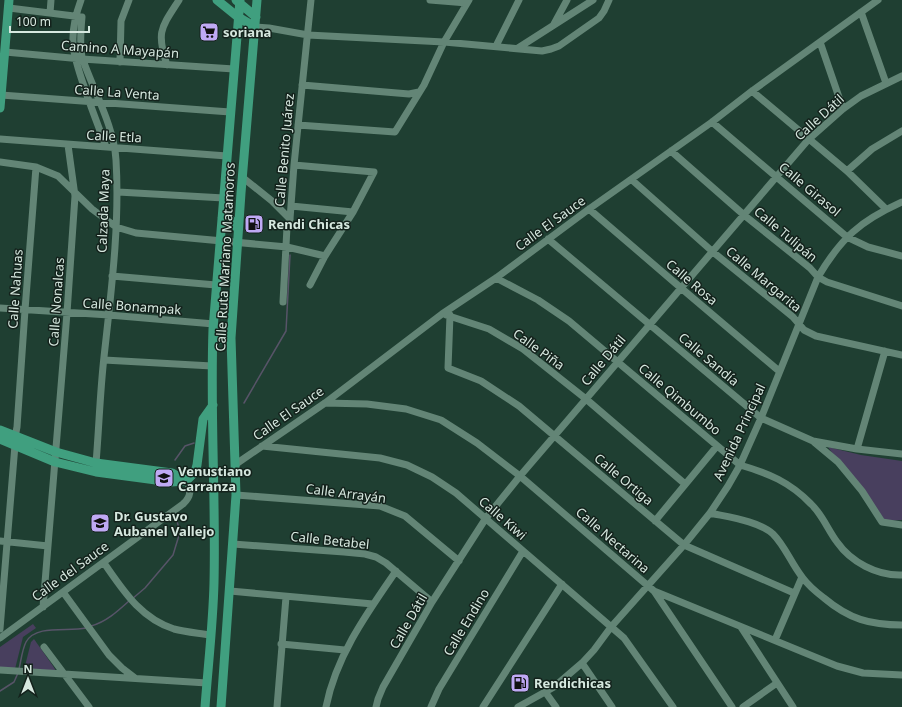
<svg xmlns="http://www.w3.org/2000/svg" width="902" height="707" viewBox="0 0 902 707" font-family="'Noto Sans',sans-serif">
<rect width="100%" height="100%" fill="#1f3f32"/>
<path fill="#483f5e" d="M828,447l33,8 41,6v59l-22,1z
M33,624l3,4 -13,9 -8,32 -15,-1v-21z
M34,639l19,27 3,5 -32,-1 7,-28z"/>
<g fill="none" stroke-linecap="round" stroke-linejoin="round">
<path stroke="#575468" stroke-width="1.5" d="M244,403l42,-72 4,-76
M175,460l10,-14 9,-3
M132,599l13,-11 28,-33 7,-23 -5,-18
M91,626c15,-4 27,-15 38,-25
M19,669c2,-8 3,-19 7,-27 10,-18 42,-10 60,-14
M0,691l14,-9 4,-9"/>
<path stroke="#638576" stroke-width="7" d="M81,0c-15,40 -7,57 6,95 6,18 13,35 19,52
M430,0l37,3
M9,8l73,9c-1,11 -3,33 1,43 11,32 31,66 33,100 4,64 -5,133 -12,197 -4,35 -5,71 -8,106
M861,12l25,71
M50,13l1,-13
M554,24l13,-24
M255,27l14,1 39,7 136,7 98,9 9,-2 8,-3 40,-28 5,-7 5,-11
M820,42l23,67
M496,46l23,-46
M518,48l75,-48
M5,52l77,7 152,10
M120,62l1,-41 8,-21
M167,65c-11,-33 -6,-37 12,-65
M302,85l107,9 10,-2
M752,91l95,80 39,38
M1,95l229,17
M712,122l135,115 21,10 34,9
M298,125l97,7 29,-47 20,-43 25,-42
M0,139l227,17
M671,151l73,64 66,53 8,9 9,5 75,24
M0,162l36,5 22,9 34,33 24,18 20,6 151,14 38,9
M294,165l80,7 -21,40 -28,44 -15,29
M847,171l25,-22 30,-18
M242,177l30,24 18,18
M632,180l81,72 80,65 11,13 12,6 86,19
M118,192l106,6
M291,206l62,6
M589,209l92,79 98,83
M548,239l213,179 52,23 44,8 45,5
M112,276l104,9
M496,278l42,22 31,21 171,144c28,8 50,17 71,39 11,10 17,26 26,38 14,20 40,34 65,33
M283,302l4,-75 3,-8 4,-54 17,-165
M0,308l109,7 105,9
M446,315l43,14 34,20 63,50 99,85
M450,315l-2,53 33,13 38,25 165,139 110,48
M104,360l108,6
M325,403l42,1 39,5 35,11 36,23 43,33 134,115 183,75 26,7 39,2
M15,437l2,-10 8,-117 11,-143
M814,442l24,20 24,29 20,31 20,3
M262,446l118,12 27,7 25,12 24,16 168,145 49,69
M857,449l28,-98
M236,464l89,-61 117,-89 54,-36 93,-69 123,-87 40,-31 126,-91
M236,495l144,11 25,10 54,45
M710,513c18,4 49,8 63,21 12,12 18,29 29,43 6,8 14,15 22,21 25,21 46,27 78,27
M655,521l62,-75
M0,541l48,5
M233,544l111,8 21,2 11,3 10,6 46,39
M104,563c19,27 36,55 70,66 11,3 24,4 36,6
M230,591l143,13
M654,591l78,116
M63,592l46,63 13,13 13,10
M43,607l24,-294 8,-117 -7,-51
M741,627l52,80
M0,629l15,-184
M0,638l183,-134c8,-7 9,-15 3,-23
M775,640l27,-63
M281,644l64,6
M44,647l45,60
M582,663l30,44
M0,670l207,13
M546,693l10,14
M277,707l9,-110
M326,707c10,-51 41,-94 70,-136
M376,707l2,-8 5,-12 49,-85 54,-84 34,-42 288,-336 35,-31 18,-13 41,-20
M431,707l8,-18 84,-138
M483,707l79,-123
M518,707l36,-20 28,-24 12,-13 17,-23 73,-82 26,-32 18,-27 12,-21 21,-47 57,-141c23,-39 42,-56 84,-75
M743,707l34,-24"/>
<path stroke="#409f7f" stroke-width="9" d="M217,0l21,17 17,10
M236,0l20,17
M0,108l9,-108
M222,218l9,2 7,9
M213,329l8,10 10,-1
M0,430l56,22 40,11 76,10 14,8
M0,439l55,23 41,10 75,10 15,-1
M186,481l9,-9 2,-7 6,-46 10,-14
M205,707c3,-41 8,-83 9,-124 2,-85 -4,-169 -1,-254l27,-329
M221,707l15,-212 -5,-157 10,-145 16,-193"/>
</g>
<defs>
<symbol id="supermarket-square" viewBox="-11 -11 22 22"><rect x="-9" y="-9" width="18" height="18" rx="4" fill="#bfa9f4" stroke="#14221c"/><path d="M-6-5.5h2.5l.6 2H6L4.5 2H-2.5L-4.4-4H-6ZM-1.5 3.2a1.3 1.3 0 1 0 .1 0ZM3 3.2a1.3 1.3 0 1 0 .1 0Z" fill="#111"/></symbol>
<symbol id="fuel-square" viewBox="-11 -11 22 22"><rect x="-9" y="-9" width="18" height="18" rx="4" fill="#bfa9f4" stroke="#14221c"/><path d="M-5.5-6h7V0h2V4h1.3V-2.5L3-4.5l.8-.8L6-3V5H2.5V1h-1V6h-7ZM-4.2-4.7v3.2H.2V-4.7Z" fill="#111"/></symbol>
<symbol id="school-square" viewBox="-11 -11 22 22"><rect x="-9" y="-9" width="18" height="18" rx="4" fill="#bfa9f4" stroke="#14221c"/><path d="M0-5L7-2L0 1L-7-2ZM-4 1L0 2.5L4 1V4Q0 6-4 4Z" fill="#111"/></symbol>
</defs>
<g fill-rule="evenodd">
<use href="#supermarket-square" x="198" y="21" width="22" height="22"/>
<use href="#fuel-square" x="243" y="213" width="22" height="22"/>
<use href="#school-square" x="153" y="467" width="22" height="22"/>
<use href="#school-square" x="89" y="512" width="22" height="22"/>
<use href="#fuel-square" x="509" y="672" width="22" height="22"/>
</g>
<g text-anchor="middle" stroke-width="3" stroke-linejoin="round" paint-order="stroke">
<g font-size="13" font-weight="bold" fill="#d6e8df" stroke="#14221c" text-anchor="start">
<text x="223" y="37">soriana</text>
<text x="268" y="229">Rendi Chicas</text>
<text x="178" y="476">Venustiano<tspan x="178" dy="15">Carranza</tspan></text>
<text x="114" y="521">Dr. Gustavo<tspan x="114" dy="15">Aubanel Vallejo</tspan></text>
<text x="534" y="688">Rendichicas</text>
</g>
<g font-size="13" fill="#d6e8df" stroke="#14221c">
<text transform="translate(120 49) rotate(4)" y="5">Camino A Mayapán</text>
<text transform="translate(117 92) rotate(4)" y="5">Calle La Venta</text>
<text transform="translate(819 117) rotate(-42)" y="5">Calle Dátil</text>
<text transform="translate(114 136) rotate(3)" y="5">Calle Etla</text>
<text transform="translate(284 150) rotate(-85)" y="5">Calle Benito Juárez</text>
<text transform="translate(810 189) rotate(40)" y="5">Calle Girasol</text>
<text transform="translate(103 211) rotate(-88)" y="5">Calzada Maya</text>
<text transform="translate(550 223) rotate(-36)" y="5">Calle El Sauce</text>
<text transform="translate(786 234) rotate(40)" y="5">Calle Tulipán</text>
<text transform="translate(225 257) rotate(-87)" y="5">Calle Ruta Mariano Matamoros</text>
<text transform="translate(764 279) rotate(40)" y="5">Calle Margarita</text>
<text transform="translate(692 282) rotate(40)" y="5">Calle Rosa</text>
<text transform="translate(15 289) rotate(-86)" y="5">Calle Nahuas</text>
<text transform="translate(56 302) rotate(-86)" y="5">Calle Nonalcas</text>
<text transform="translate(132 306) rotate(4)" y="5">Calle Bonampak</text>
<text transform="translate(539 349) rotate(36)" y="5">Calle Piña</text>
<text transform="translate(709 359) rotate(40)" y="5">Calle Sandía</text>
<text transform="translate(603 360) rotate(-50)" y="5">Calle Dátil</text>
<text transform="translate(680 399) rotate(40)" y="5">Calle Qimbumbo</text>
<text transform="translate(288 413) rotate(-35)" y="5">Calle El Sauce</text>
<text transform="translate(739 432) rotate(-65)" y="5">Avenida Principal</text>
<text transform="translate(624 479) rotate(40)" y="5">Calle Ortiga</text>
<text transform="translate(346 493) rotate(7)" y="5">Calle Arrayán</text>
<text transform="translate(503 518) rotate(41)" y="5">Calle Kiwi</text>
<text transform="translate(330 540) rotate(6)" y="5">Calle Betabel</text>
<text transform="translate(613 540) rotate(41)" y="5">Calle Nectarina</text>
<text transform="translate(70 571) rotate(-36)" y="5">Calle del Sauce</text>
<text transform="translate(408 621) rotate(-60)" y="5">Calle Dátil</text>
<text transform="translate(466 622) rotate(-59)" y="5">Calle Endino</text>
</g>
</g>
<g transform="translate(28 679)" stroke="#14221c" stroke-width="3" paint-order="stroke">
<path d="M0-3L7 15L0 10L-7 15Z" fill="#d6e8df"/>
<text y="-6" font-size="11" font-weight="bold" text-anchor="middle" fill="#d6e8df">N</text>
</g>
<path d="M10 26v6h79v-6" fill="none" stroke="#d6e8df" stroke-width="2"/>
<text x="16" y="26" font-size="12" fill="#d6e8df" stroke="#14221c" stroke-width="3" paint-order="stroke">100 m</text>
</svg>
